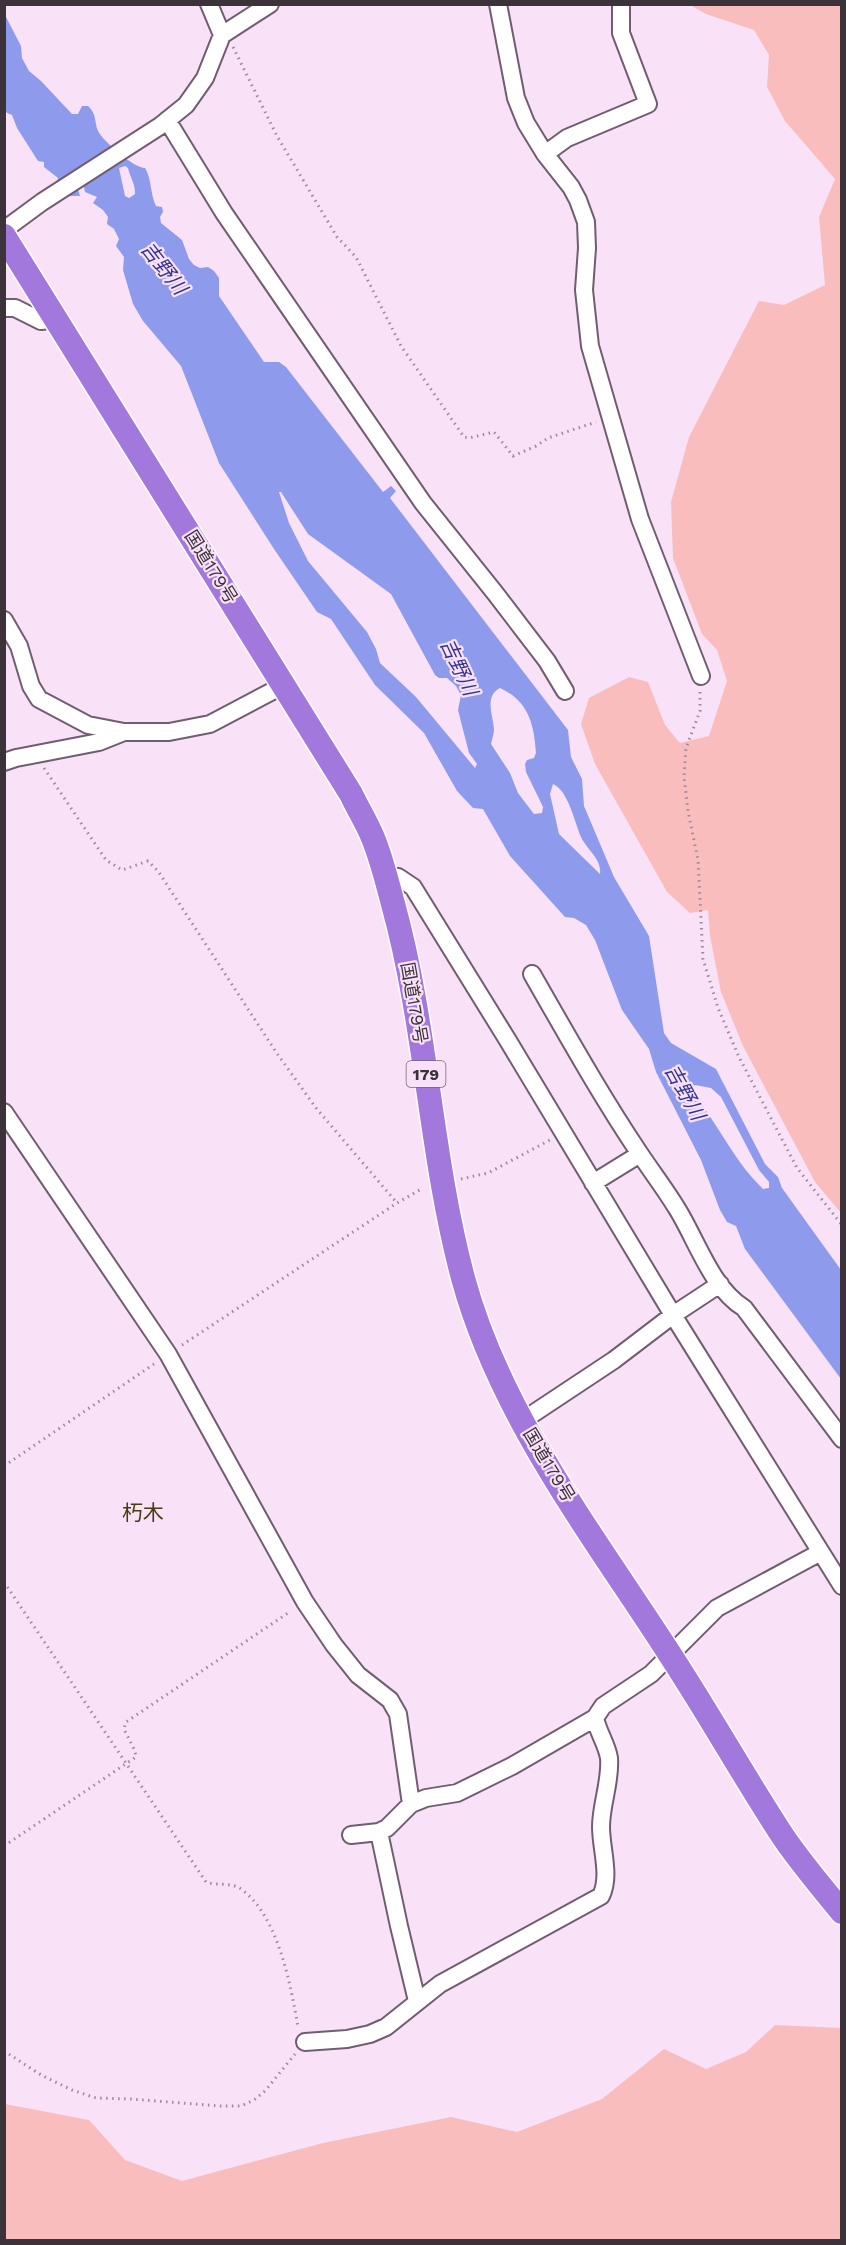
<svg xmlns="http://www.w3.org/2000/svg" width="846" height="2245" viewBox="0 0 846 2245" font-family="'Work Sans','Noto Sans JP',sans-serif">
<rect width="100%" height="100%" fill="#f9e2f8"/>
<path fill="#f9bdbd" d="M690,5h151v1208l-26,-31 -72,-136 -22,-54 -11,-56 -2,-26 -18,3 -23,-21 -72,-128 -14,-40 8,-26 40,-21 19,5 17,43 15,18 29,-7 18,-55 -10,-31 -15,-16 -29,-76 -2,-56 18,-65 70,-136 25,4 41,-20 -6,-68 16,-38 -50,-58 -18,-34 2,-32 -15,-25 -48,-16z
M775,2025l66,3v212h-836v-136l84,16 36,40 57,21 141,-38 128,-26 66,15 85,-33 62,-50 42,20 40,-17z"/>
<path fill="#8e9bec" fill-rule="evenodd" d="M4,13l17,33 1,12 7,13 12,10 31,33h6l4,-8h6c9,8 6,15 10,25 5,10 36,37 47,37 7,11 5,26 11,38l6,1 1,5 -3,5 1,6 21,17 7,19 5,6 6,3 8,-1 6,4 5,7v18l45,66h15l7,5 97,125 8,-6 5,5 -6,7 178,232 3,27 11,22 2,27 30,71 35,59 15,97 7,10 45,26 49,95 13,13 4,11 59,82v109l-96,-130 -9,-23 -9,-4 -7,-12 -19,-50 -45,-88 -7,-23 -27,-39 -27,-70 -9,-15 -12,-7 -9,-1 -55,-61 -27,-47 -10,-1 -16,-17 -33,-58 -49,-48 -44,-66 -14,-7 -43,-63 -55,-86 -38,-97 -38,-45 -10,-17 -10,-34 1,-13 -8,-11 3,-7 -5,-10 -7,-5 1,-7 -5,-7 -10,-7 4,-6 -12,-5 -1,-5 -6,2 2,7h-15l-8,-13 1,-5 -14,-11v-5l-6,-1 -21,-33 -5,-13 -5,-2 -3,-5zM125,166l3,2c2,10 7,14 7,26l-6,4 -4,-2 -6,-28zM279,492h2l27,42 83,60 44,81 4,3h8l9,8 5,9 -3,15 11,43 8,11 -2,4 -59,-71 -36,-34 -4,-14 -9,-17 -59,-71 -19,-38zM500,688c28,13 34,35 36,65l-2,5 -7,2 -2,4 1,8 17,35 -1,6 -8,1 -16,-21 -8,-20 -19,-29c1,-5 3,-10 3,-15 -1,-14 -10,-33 6,-41zM553,784c15,6 22,39 28,53 6,13 21,22 19,37l-41,-40 -9,-40zM695,1085l16,3 10,9 38,73 10,12v6l-6,1c-25,-24 -39,-53 -59,-81 -5,-7 -11,-11 -13,-19z"/>
<g fill="none" stroke-linecap="round" stroke-linejoin="round">
<defs>
<path id="minor" d="M498,4l18,94 10,25 19,31 26,33 7,13 8,22 1,26 -3,42 6,56 50,173 61,157
M222,35l48,-31
M167,120l57,93 199,290 72,90 52,68 18,30
M545,154l22,-16 81,-34 -27,-71v-29
M4,230l38,-28 118,-76 26,-21 19,-27 17,-43 -13,-31
M4,308h11l26,13 15,-2
M4,620l15,26 12,40 8,13 49,26 36,7h45l41,-8 74,-39
M4,762l12,-4 83,-16 25,-10
M386,876l12,1 15,10 94,152 166,276 169,271
M532,974c35,61 69,122 108,180 12,18 25,35 36,53 20,31 35,81 68,101l98,131
M4,1112l164,242 137,248 29,43 24,30 32,25 8,14 13,90
M593,1183l47,-29
M522,1421l92,-61 59,-45 47,-31
M379,1832l20,94 18,75
M351,1835l28,-3 8,-4 24,-24 15,-6 31,-5 55,-27 83,-48
M305,2042l42,-3 23,-5 16,-7 54,-43 161,-88c10,-20 0,-47 0,-69 0,-23 10,-46 8,-69 -2,-13 -11,-26 -14,-40l8,-12 48,-32 66,-66 102,-55"/>
<path id="highway" d="M4,236l347,558c7,15 16,29 22,44 9,22 14,44 20,66 34,123 37,251 70,374 37,137 130,257 206,375 40,61 75,124 115,185 18,26 38,50 58,74"/>
</defs>
<use href="#minor" stroke="#715d70" stroke-width="20"/>
<use href="#highway" stroke="#fff" stroke-width="27"/>
<path stroke="#9b8b9a" stroke-width="3" stroke-dasharray="1.5 4.5" stroke-linecap="butt" d="M233,47l44,89 60,101 19,20 45,89 63,91 5,1 25,-6 19,24 23,-10 12,-8 48,-16
M700,692v19l-14,37 -2,29 4,34 10,49 5,99 15,49 21,49 58,111 45,57
M44,768l62,92 16,10 26,-9 10,10 118,181 40,56 81,95
M461,1179l27,-6 62,-33
M182,1345l215,-142 26,-15
M4,1466l150,-102
M4,1582l202,300c11,4 25,0 35,7 37,26 50,97 57,138
M4,1846l132,-89 -1,-6 -11,-22 2,-7 165,-111
M4,2051l37,24 31,15 24,8 35,1 89,7h21l13,-6 11,-9 30,-37"/>
<use href="#minor" stroke="#fff" stroke-width="16"/>
<use href="#highway" stroke="#a378dd" stroke-width="24"/>
</g>
<g text-anchor="middle" stroke-width="4.5" stroke-linejoin="round" paint-order="stroke">
<rect fill="#f9e2f8" stroke="#746773" stroke-width="1.5" x="406.5" y="1061" width="39" height="26" rx="4.5"/>
<g font-size="16" font-weight="bold" fill="#3b323a">
<text x="426" y="1080">179</text>
</g>
<g font-size="18" fill="#3b323a" stroke="#f9e2f8">
<text transform="translate(211 567) rotate(58)" y="6">国道179号</text>
<text transform="translate(414 1003) rotate(80)" y="6">国道179号</text>
<text transform="translate(549 1465) rotate(59)" y="6">国道179号</text>
</g>
<g font-size="20" font-style="italic" fill="#343592" stroke="#f9e2f8">
<text transform="translate(164 268) rotate(52)" y="7">吉野川</text>
<text transform="translate(459 667) rotate(65)" y="7">吉野川</text>
<text transform="translate(685 1092) rotate(61)" y="7">吉野川</text>
</g>
<g font-size="21" fill="#463c12" stroke="#f9e2f8">
<text x="143" y="1520">朽木</text>
</g>
</g>
<rect width="846" height="2245" fill="none" stroke="#3b323a" stroke-width="12"/>
</svg>
